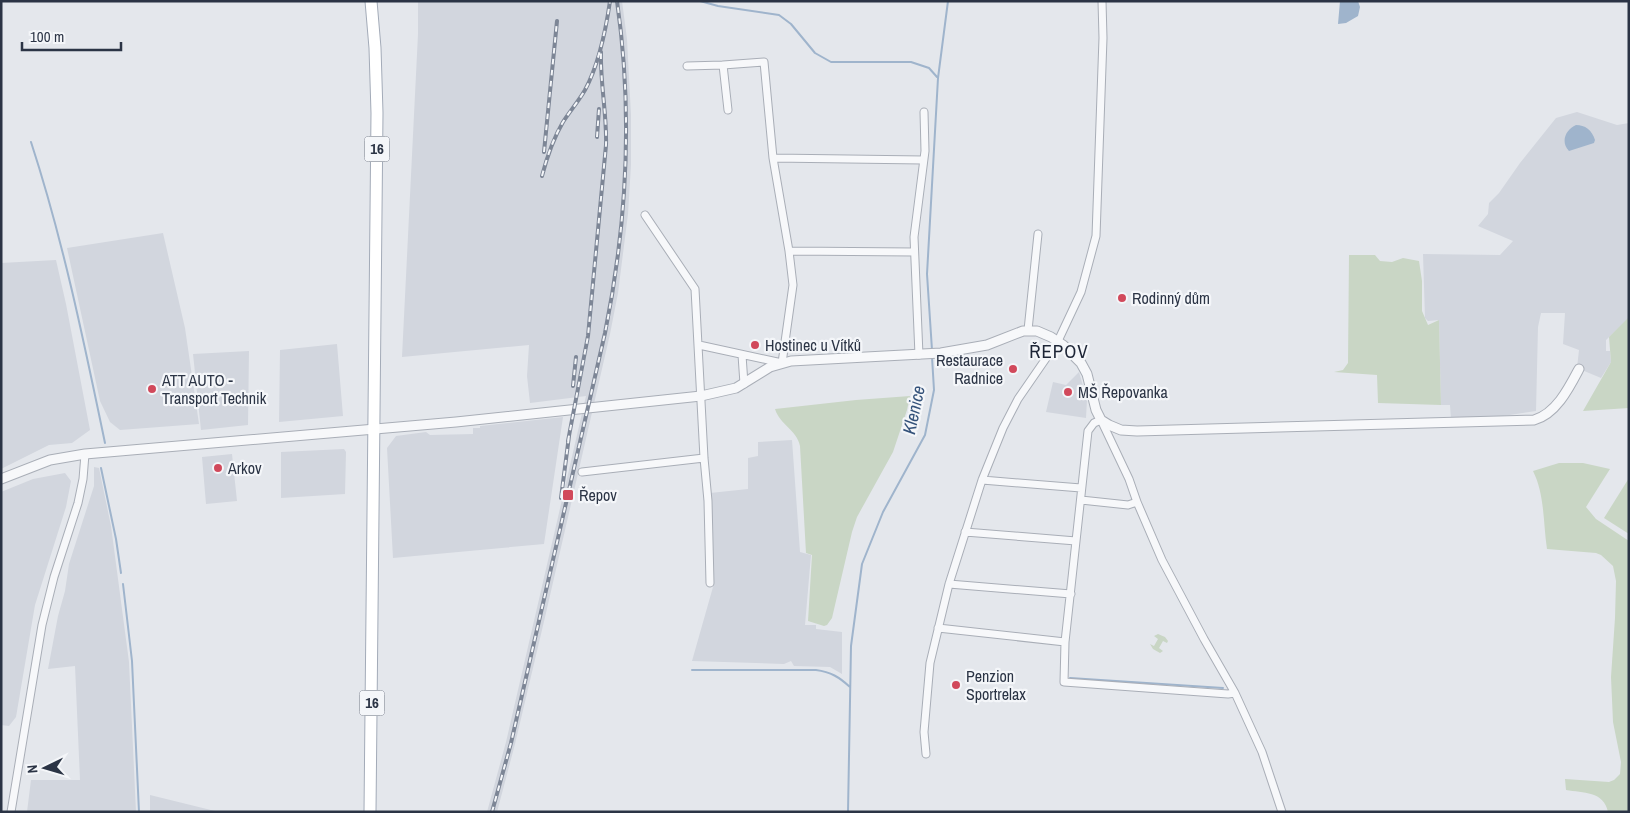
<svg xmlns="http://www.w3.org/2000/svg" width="1630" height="813" viewBox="0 0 1630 813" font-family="'Archivo Narrow',sans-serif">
<rect width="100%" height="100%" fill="#e4e7ec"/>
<path fill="#d2d6de" d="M418,1h193l2,6 -1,-6h10l5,38 4,76v50l-3,49 -10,79 -8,41 -64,279 -31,131 -18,68h-10l19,-70 80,-346 -56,7 -3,-27 2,-31 -127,12 16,-323z
M1577,112l40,13 12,-2v195l-23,22v11h4l1,11 -10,16 -24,-10 2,-18 -16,-6 2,-31h-24l-3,14 -2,84 -33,5 -52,3 -1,-14h-9l-2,-85 -11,1 -3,-3 -2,-64 77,1 13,-14 -35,-15 10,-12 1,-11 10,-10 21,-30 36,-45z
M163,233l22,95 14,96 -79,6 -10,-8 -10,-21 -33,-153z
M56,260l10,44 24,126 -18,13 -23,2 -48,24v-206z
M337,344l6,72 -64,6 1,-72z
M249,351l-1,74 -47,5 -8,-76z
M1079,372l8,28 -1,18 -40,-6 7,-30 13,3z
M563,417l-19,127 -151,14 -6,-110 9,-12 30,-4 4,3 43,-1v-6h7v-2z
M792,440l8,112 11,3 -6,70h11v4l26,3v42l-12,-7 -36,-1 -3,-5 -7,3 -92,-3 21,-74 -3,-94 38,-4v-31l10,-2v-14z
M344,449l2,3 -1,42 -64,4v-46z
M232,454l5,47 -31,3 -4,-47z
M94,467l5,1 12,58 18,136 7,150h-109l4,-32h49l-5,-114 -27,3 10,-53 7,-25 4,-27 25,-78z
M65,473l6,8 -5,26 -31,98 -19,112 -7,9 -8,-1v-233l32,-13z
M150,795l69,17h-69z"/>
<path fill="#c9d6c5" d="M1349,255h26l5,6 12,1 11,-4 16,3 3,20v30l6,14 11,-5 2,85 -63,-2 -1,-28 -43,-3 9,-2 5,-7z
M1629,317v91l-46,3 28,-49 -2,-25z
M910,396l-3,14 -14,42 -36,65 -5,15 -20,86 -5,7 -3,1 -16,-5 4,-66 -6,-2 -6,-107c-3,-16 -20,-21 -25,-37l81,-9z
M1559,463h24l27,6 -24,38 10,12 33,22v271h-21c-4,-21 -25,-19 -42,-22l-1,-11 44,3 5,-2 6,-6 1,-12 -8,-40 -2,-45 4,-59 1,-37 -3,-15 -12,-11 -5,-2 -49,-4c-4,-26 -2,-54 -14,-78z
M1629,478v56l-25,-16z
M1158,634l7,3 3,4 -1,2 -4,-2 -4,7 4,3 -3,2 -7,-4 -3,-5 4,2 4,-7 -4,-3z"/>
<path fill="#9fb4cc" d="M1340,1h18l2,6 -2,9 -12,7 -8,1z
M1576,125c9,0 16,5 19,15l-1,3 -25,8c-9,-9 -3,-22 7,-26z"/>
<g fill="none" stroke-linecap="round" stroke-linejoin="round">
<path stroke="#9fb4cc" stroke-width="2" d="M700,1l18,5 61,9 12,9 24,29 16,9h80l18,6 8,9
M31,142c32,98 53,200 74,301
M932,350l-5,-76 11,-196 10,-77
M101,468l15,71 5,34
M123,584l9,77 7,151
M692,670h124c15,2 23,7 34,17
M1070,678l153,10
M848,812l3,-166 11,-82 21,-52 42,-77 9,-45 -2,-33"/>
<defs>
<path id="minor" d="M687,66l36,-1 5,45
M773,158l150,2
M645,215l50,74 9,169 4,43 2,82
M789,251l125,1
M1028,330l10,-96
M699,345l83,18 11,-78 -4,-34 -16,-93 -9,-96 -41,3
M742,355l2,29
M919,355l-5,-118 11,-86 -1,-39
M582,472l122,-14
M982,480l99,8
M1081,500l47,5 9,-3
M965,532l111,9
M949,584l122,10
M938,628l127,14
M1235,693l-7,1 -164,-12 1,-40 23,-211 6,-8 7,-3 28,59 8,23 25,58 42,79 31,54 27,59 20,60
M926,754l-2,-22 6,-69 19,-79 33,-104 21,-52 15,-29 40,-58 23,-49 15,-56 7,-198 -1,-37
M11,812l31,-187 12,-48 24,-74 5,-24 2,-25"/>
<path id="tertiary" d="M1,479l49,-19 35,-6 371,-32 245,-26 35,-8 34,-21 21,-6 150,-8 46,-8 36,-14h14l14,6 12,8 18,18 6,11 9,36 5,10 8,5 12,5 16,1 397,-11c22,-6 35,-32 45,-51"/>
<path id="primary" d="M370,812l7,-699 -2,-65 -4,-47"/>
</defs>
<use href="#minor" stroke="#a9aeb7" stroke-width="9"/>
<use href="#tertiary" stroke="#a9aeb7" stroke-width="11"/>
<use href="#primary" stroke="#a3abb8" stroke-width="13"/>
<use href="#minor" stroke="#f7f8fa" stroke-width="7"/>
<use href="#tertiary" stroke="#f7f8fa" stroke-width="9"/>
<use href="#primary" stroke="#fff" stroke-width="11"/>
<defs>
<path id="rail" d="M597,137l2,-28
M544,152l13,-131
M542,176c5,-19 11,-37 21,-54 7,-11 15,-20 22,-32 13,-24 21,-61 25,-89
M573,386l3,-29
M568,441l20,-105 18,-191c1,-31 -6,-62 -5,-93
M561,498l8,-62
M492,812l19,-69 94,-410c22,-109 28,-221 12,-332"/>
</defs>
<use href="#rail" stroke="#7d8696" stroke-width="4"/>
<use href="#rail" stroke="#f4f6f9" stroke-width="2" stroke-dasharray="5.5" stroke-linecap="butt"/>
</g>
<g fill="#d1495b" stroke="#f4f6f9" stroke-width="2">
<circle cx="1122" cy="298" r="5"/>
<circle cx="755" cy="345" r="5"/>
<circle cx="1013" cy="369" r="5"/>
<circle cx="152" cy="389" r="5"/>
<circle cx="1068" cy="392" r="5"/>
<circle cx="218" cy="468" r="5"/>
<rect x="562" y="489" width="12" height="12" rx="2.5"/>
<circle cx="956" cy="685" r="5"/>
</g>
<g text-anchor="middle" stroke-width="4.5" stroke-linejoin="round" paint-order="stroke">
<g fill="#f4f6f9" stroke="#676e7b" stroke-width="1">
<rect x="364.5" y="136.5" width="25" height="25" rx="4"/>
<rect x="359.5" y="690.5" width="25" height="25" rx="4"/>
</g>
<g font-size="15" font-weight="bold" fill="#2b3445">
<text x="377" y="154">16</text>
<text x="372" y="708">16</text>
</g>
<g font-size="16" fill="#2b3445" stroke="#f4f6f9" text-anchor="start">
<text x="1132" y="304">Rodinný dům</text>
<text x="765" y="351">Hostinec u Vítků</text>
<text x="1003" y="366" text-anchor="end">Restaurace<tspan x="1003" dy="18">Radnice</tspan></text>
<text x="162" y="386">ATT AUTO -<tspan x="162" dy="18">Transport Technik</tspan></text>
<text x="1078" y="398">MŠ Řepovanka</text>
<text x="228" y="474">Arkov</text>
<text x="579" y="501">Řepov</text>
<text x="966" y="682">Penzion<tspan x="966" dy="18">Sportrelax</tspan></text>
</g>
<g font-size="18" font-style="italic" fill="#34527a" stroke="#f4f6f9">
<text transform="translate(914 410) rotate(-78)" y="6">Klenice</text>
</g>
<g font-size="19" letter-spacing="1" fill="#1d2536" stroke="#f4f6f9">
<text x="1059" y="358">ŘEPOV</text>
</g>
</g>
<rect width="1630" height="813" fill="none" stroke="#2b3445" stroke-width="5"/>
<g transform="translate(45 768) rotate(265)" stroke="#f4f6f9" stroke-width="4" paint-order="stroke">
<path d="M0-4L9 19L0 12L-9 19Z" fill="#2b3445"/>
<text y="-8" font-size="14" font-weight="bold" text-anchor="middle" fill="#2b3445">N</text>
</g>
<path d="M22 42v8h99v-8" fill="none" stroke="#2b3445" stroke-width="2.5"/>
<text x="30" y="42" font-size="15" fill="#2b3445" stroke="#f4f6f9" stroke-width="4" paint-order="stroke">100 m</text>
</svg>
